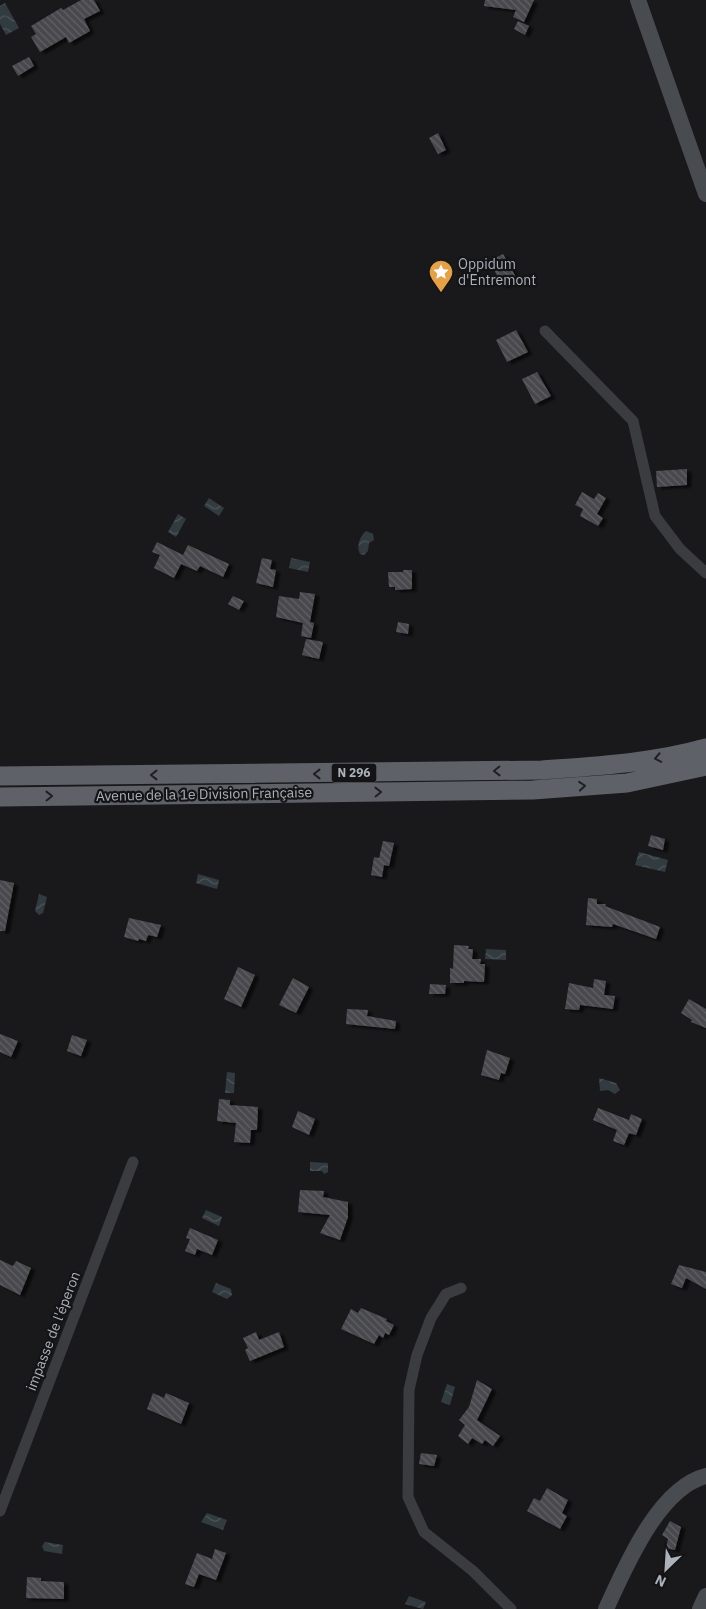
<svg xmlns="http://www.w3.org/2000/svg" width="706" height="1609" viewBox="0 0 706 1609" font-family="'IBM Plex Sans',sans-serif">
<defs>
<pattern id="water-waves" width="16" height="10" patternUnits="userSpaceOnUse" patternTransform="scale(1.25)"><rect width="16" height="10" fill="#323b40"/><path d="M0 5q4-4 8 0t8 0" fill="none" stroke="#4d555a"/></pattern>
<pattern id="building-back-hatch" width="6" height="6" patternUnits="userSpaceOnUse" patternTransform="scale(1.25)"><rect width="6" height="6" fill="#48494e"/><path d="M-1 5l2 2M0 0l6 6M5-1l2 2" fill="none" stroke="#606165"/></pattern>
<filter id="shadow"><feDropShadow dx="4.5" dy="2.5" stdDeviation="1" flood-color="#0009"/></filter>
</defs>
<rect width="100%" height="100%" fill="#19191b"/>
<path fill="url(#water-waves)" d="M5,3l14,25 -13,7 -6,-11v-18z
M209,498l15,10 -5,8 -15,-10z
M178,514l8,5 -10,18 -8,-5z
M366,531l7,3 1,6 -5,3 -1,8 -4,4 -4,-1c-4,-8 0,-18 6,-23z
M291,558l19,4 -2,10 -19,-4z
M639,852l29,8 -3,12 -30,-7z
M198,874l21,6 -2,9 -21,-6z
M39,894l8,3 -4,16 -4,2 -4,-4z
M486,949l20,1v10l-21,-1z
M227,1072l8,1 -1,20h-9z
M599,1078l17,5 4,7 -5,4 -7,-4 -8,1z
M310,1162l18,1v9l-4,2 -2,-3h-12z
M206,1210l16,7 -3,9 -17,-8z
M216,1283l15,6 1,6 -5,4 -15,-7z
M447,1384l8,3 -5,18 -9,-3z
M207,1513l20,7 -4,10 -22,-8z
M45,1542l18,3 -1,9 -18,-3 -2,-5z
M409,1596l17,6 -3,7 -18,-5z"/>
<path fill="url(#building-back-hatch)" filter="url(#shadow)" d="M81,0h13l6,11 -16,8 6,12 -21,12 -3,-6 -26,15 -9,-15 5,-3 -5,-8 30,-18 2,2z
M485,0h49l-10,22 -11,-5 3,-7 -32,-4z
M518,21l11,5 -4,9 -11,-6z
M29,57l5,9 -16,10 -6,-10z
M438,133l8,17 -8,4 -9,-16z
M503,254l14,25 -14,7 -14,-25z
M516,330l12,22 -21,10 -11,-22z
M537,372l14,24 -16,8 -13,-25z
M687,469v16l-30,2 -1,-16z
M582,492l12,7 4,-6 8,5 -9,16 6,4 -5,8 -18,-10 3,-7 -8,-4z
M157,542l26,13 5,-10 41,19 -6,13 -23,-11 -3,5 -16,-7 -7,14 -20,-10 6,-13 -8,-3z
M262,558l10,2 -2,9 6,1 -3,17 -17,-4z
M403,570h9v19l-17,1v-3h-6l-1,-15h15z
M300,592l15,2 -5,28 4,1 -3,15 -10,-2 2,-13 -27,-6 3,-21 20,3z
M233,596l11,5 -5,9 -11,-6z
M398,622l11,2 -1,10 -12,-2z
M306,639l17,3 -4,17 -17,-4z
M651,835l14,4 -2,11 -15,-4z
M383,841l11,2 -5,23 -5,-1 -2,12 -11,-2 3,-18 5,1z
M0,880l14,3 -9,48h-5z
M588,898l9,1v5h9l-1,2 55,21 -4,12 -43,-15 -1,3 -26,-2z
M129,918l32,7 -4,12 -9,-2 -2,6 -7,-2 -1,2 -14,-4z
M454,945l15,1 -1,3h5l-1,10h9l-1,5h5l-1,18 -20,-1v2h-14v-15l3,1z
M238,967l17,8 -14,32 -17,-8z
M293,978l16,9 -13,26 -17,-8z
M594,979l12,2 -2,14 11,1 -2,13 -33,-4 -1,5 -14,-1 4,-26 24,5z
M430,984l16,1 -1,9h-16z
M689,999l17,10v19l-15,-6 1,-2 -11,-7z
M347,1009l21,1 -1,6 29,5 -1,8 -49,-5z
M0,1034l18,7 -7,16 -11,-5z
M72,1035l15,5 -6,16 -14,-5z
M487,1050l23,8 -5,16 -4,-1 -2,7 -18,-5z
M219,1099l11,1v5l28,2 -1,23h-6l-1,13 -16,-1 2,-19 -19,-2z
M598,1108l31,12 2,-6 11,5 -6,16 -7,-2 -5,12 -11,-4 4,-11 -24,-10z
M298,1111l17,8 -6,16 -17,-8z
M300,1190l24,1 -1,6 25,5v15l-8,23 -20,-7 10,-18 -32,-3z
M190,1228l28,12 -6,15 -15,-6 -2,6 -10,-4 5,-12 -4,-1z
M0,1260l13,6 3,-5 15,7 -11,27 -20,-10z
M679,1265l27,7v17l-20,-11 -4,10 -11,-4z
M361,1308l26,11 -1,2 8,4 -5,10 -4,-2 -2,5 -4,-3 -5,9 -33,-15 10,-20 7,4z
M256,1332l3,8 20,-8 5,15 -34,14 -5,-11 3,-2 -5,-10z
M477,1380l15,9 -15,31 23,16 -7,10 -8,-6 -3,4 -10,-6 -4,6 -10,-8 7,-11 -6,-5 10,-13z
M153,1393l11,5 2,-5 23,10 -8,21 -34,-15z
M421,1453l16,2 -3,11 -15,-2z
M547,1488l21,12 -6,13 5,3 -7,13 -33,-18 7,-13 6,3z
M670,1521l11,6 -6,23 -9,-2 2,-9 -6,-4z
M215,1549l11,4 -10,27 -17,-6 -5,13 -9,-3 12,-31 15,6z
M27,1577l14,1v3l23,1v17l-38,-1z"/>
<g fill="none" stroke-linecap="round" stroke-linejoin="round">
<path stroke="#3a3c40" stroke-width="11" d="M545,331l88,90 22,95 25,33 26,24
M461,1288l-15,6 -15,24 -14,37 -8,35 -1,107 16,35 49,39 38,38
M0,1511l133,-349"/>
<path stroke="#484b50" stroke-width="16" d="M638,0l68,194
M606,1609c19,-41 52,-121 100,-133
M700,1609l6,-13"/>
<path stroke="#5e6268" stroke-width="19" d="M0,776l542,-6c55,-4 111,-7 164,-22
M0,797l533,-7 94,-7 79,-17"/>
</g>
<defs><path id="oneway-chevron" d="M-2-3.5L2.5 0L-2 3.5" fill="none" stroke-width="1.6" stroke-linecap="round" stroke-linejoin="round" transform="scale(1.25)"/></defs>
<g stroke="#1f2022">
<use href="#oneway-chevron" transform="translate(658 758) rotate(169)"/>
<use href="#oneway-chevron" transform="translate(497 771) rotate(179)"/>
<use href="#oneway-chevron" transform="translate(317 774) rotate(180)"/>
<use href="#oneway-chevron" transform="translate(154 775) rotate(180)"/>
<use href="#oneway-chevron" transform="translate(582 786) rotate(-5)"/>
<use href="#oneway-chevron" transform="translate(378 792) rotate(-1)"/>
<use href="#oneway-chevron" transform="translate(49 796) rotate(-1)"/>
</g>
<defs>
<symbol id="sight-pin" viewBox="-11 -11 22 30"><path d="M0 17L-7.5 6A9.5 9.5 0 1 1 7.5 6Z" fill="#e6a046" stroke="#141416"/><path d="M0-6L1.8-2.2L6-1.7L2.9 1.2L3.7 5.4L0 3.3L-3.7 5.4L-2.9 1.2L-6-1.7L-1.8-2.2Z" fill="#fff"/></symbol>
</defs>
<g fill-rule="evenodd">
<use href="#sight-pin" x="427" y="258" width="28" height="38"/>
</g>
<g text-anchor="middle" stroke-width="4.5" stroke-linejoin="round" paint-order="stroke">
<rect fill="#141416" stroke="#7e8389" stroke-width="1" x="331.5" y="763.5" width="45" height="19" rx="4"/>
<g font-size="12" font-weight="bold" fill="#acb2ba">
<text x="354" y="777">N 296</text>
</g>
<g font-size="14" fill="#acb2ba" stroke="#141416" text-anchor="start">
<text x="458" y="269">Oppidum<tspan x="458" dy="16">d'Entremont</tspan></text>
</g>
<g font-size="14" fill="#acb2ba" stroke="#141416">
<text transform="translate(204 794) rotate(-1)" y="5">Avenue de la 1e Division Française</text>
<text transform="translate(53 1331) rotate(-69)" y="5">impasse de l'éperon</text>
</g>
</g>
<g transform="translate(666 1569) rotate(205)" stroke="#141416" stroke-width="4" paint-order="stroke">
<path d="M0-4L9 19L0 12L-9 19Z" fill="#acb2ba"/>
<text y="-8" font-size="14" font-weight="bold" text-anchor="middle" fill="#acb2ba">N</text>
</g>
</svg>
